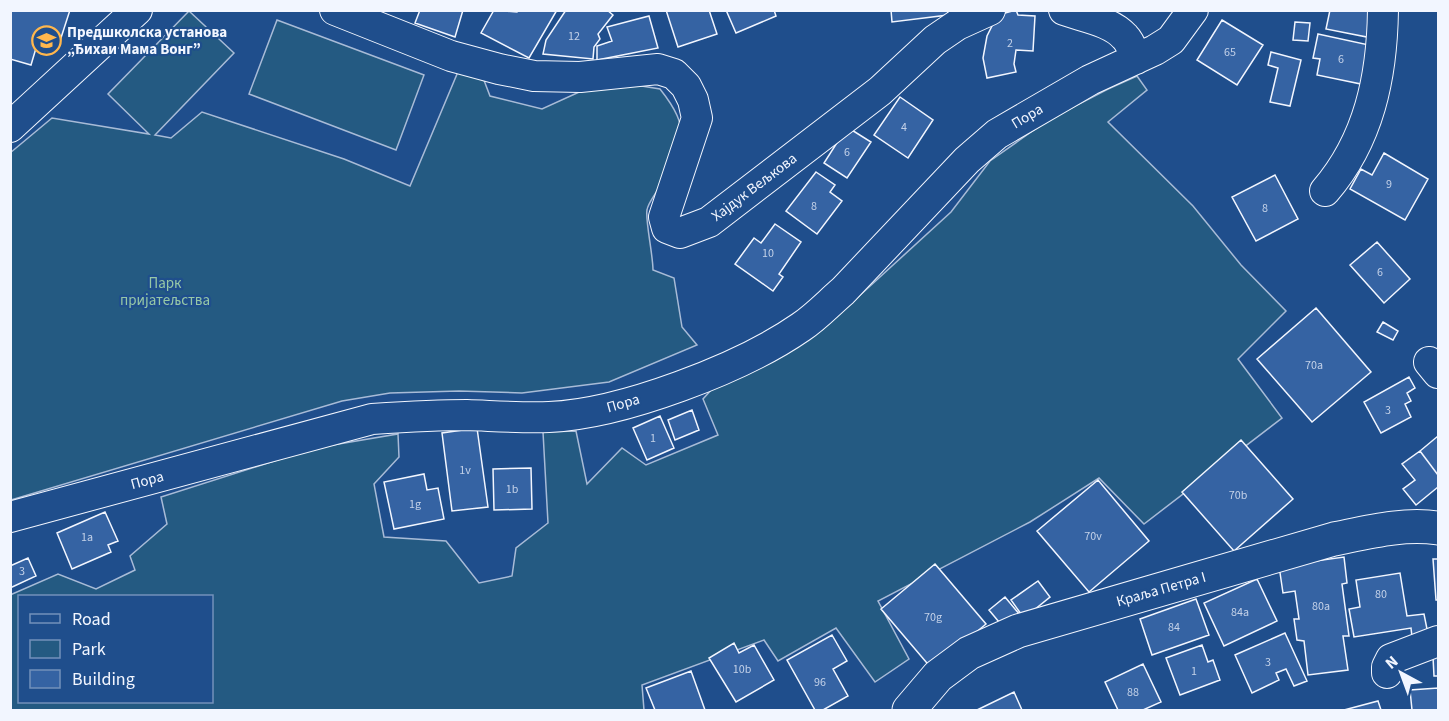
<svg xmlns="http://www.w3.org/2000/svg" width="1449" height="721" viewBox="0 0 1449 721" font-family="'Source Sans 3',sans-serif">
<rect width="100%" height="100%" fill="#1f4e8c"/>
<path fill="#245a82" stroke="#a8bbd7" stroke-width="1.5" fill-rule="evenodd" d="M189,11l45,42 -79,82 16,3 31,-26 142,47 66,27 50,-119 22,8 8,21 52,13 46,-21 29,-6 43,7c34,43 23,56 -2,100 -3,6 -10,14 -11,21 -2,9 6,45 6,60l21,8 8,49 15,18 -88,37 -87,11 -63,-2 -69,2 -48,8 -331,99 -1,-347 42,-35 97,16 -41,-40z
M277,20l147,55 -28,75 -147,-56z
M1137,76l10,14 -39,32 85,84 48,59 45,46 -48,48 44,59 -138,106 -45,-46 -69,44 -152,79 31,58 -34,23 -39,-54 -58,33 -14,-21 -122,45 2,25h-633l-1,-115 48,-21 38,15 39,-19 -5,-14 37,-32 -6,-27 154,-49 83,-14 1,23 -25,27 10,53 62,4 33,42 33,-7 4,-28 32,-25 -5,-91 33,-1 11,53 35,-36 24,17 72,-30 -15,-36 9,-10 110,-59 129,-118 39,-51 58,-41 60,-31zM20,596h192v106h-192z"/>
<path fill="#3563a3" stroke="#f2f6ff" stroke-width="1.5" d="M10,10h60l-11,34 -20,-6 -8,27 -21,-6z
M420,10h43l-8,27 -40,-14z
M494,10l23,2 1,-2h39l-28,48 -48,-25z
M566,10h41l6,5 -15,19 2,5 -6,8 -1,12 -50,-5 3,-14z
M666,10h43l8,24 -39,13z
M726,10h48l2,6 -40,17z
M891,10h57v5l-56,7z
M1016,10l2,5 17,1 -2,35 -17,-1 -2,14 2,8 -29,6 -4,-20 4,-22 7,-14 11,-9z
M1330,10h43l-6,27 -41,-8z
M649,16l9,32 -61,12v-14l15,-5 -5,-14z
M1222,20l41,25 -26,40 -40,-25z
M1295,22l15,1 -2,18 -15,-1z
M1318,34l51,11 -8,39 -44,-9 3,-16 -7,-1z
M1271,52l30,8 -11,46 -20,-4 8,-34 -10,-3z
M900,97l33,23 -25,38 -34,-23z
M847,127l24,15 -24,36 -23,-15z
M1384,153l44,26 -23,41 -55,-31 11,-20 11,6z
M816,172l19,13 -5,7 12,9 -25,33 -31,-23z
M1275,175l23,44 -42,22 -24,-44z
M775,224l26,18 -22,32 4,3 -10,14 -38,-27 19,-26 7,5z
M1377,242l33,37 -26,24 -34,-38z
M1316,308l55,64 -59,50 -55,-63z
M1383,322l15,9 -5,9 -16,-8z
M1409,377l6,11 -8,5 4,8 -6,3 6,13 -30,16 -17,-31z
M692,410l7,20 -24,10 -7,-20z
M660,416l14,32 -27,12 -14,-32z
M477,428l11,79 -36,4 -10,-78z
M1438,436v39l-18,-24z
M1241,440l52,59 -59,52 -52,-59z
M1420,451l18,24v12l-22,18 -13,-16 12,-9 -13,-16z
M531,468l1,41 -38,1 -1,-41z
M424,474l3,16 11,-2 6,31 -50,10 -10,-47z
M1098,480l51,61 -60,51 -52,-61z
M105,512l13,29 -10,4 3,7 -39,17 -15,-36z
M1344,557l3,26 -5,1 7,52h-6l5,34 -40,5 -4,-34 -7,-1 -3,-21h5l-4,-28 -12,2 -4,-27z
M28,558l8,18 -26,12v-22z
M1433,559h5v41h-2z
M935,564l51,60 -54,45 -51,-60z
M1400,573l7,43 17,-2 4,20 -16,3 -1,-9 -57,9 -5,-28 11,-2 -4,-27z
M1257,579l20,42 -53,25 -20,-43z
M1038,581l12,16 -26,21 -13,-18z
M1005,597l15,18 -16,13 -15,-18z
M1196,599l13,36 -57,20 -12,-36z
M1285,633l22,48 -13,5 -8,-17 -10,4 3,7 -27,13 -17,-38z
M832,635l15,26 -14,8 15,27 -25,14h-8l-28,-50z
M734,643l5,10 15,-8 20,35 -38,22 -27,-44z
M1202,645l6,17 5,-2 7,20 -40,15 -14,-37z
M1438,656v20h-4l-1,-19z
M1143,664l18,38 -18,8h-25l-13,-28z
M691,671l14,39h-50l-9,-22z
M1438,688v22h-26l-2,-20z
M1014,692l8,18h-45z
M1378,701l3,9h-37z"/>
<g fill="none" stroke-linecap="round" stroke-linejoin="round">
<defs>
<path id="minor" d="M335,10l116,46 48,13 35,7 46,1 78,-8 16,5 12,12 7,14 4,18 -33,99 3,11 13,5 29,-11 171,-131 55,-51 22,-15 33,-15
M1064,10c19,7 47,11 61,27 6,6 8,15 11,22
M10,127l127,-117
M1325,191c44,-51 57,-114 58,-181
M1429,362l9,11
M10,517l362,-98c31,-2 63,-4 95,-4 28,1 55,3 82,2 73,-3 193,-49 252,-90 15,-10 28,-24 42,-36l124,-131 30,-26 93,-54 65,-30 16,-10 22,-30
M1387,673v-6l4,-8 47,-18"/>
<path id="major" d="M909,710l29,-34 31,-23 49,-22 316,-92c35,-7 69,-16 104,-11"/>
</defs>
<use href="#minor" stroke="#f2f6ff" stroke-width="32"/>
<use href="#major" stroke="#f2f6ff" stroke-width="35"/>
<use href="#minor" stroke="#1f4e8c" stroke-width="30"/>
<use href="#major" stroke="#1f4e8c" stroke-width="33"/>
</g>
<defs>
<symbol id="school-ring" viewBox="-11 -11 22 22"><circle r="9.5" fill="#1f4e8c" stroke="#ffb74d" stroke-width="1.5"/><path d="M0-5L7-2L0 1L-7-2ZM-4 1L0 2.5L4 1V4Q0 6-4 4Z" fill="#ffb74d"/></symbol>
</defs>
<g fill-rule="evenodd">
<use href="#school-ring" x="30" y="24" width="33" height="33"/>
</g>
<g text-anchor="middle" stroke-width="4.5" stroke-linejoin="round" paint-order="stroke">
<g font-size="12" fill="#c3d1e8">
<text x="574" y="40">12</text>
<text x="1010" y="47">2</text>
<text x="1230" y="56">65</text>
<text x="1341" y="63">6</text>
<text x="904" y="131">4</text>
<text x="847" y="156">6</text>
<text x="1389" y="188">9</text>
<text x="814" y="210">8</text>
<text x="1265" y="212">8</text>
<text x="768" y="257">10</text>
<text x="1380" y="276">6</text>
<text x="1314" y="369">70a</text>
<text x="1388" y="414">3</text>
<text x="653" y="442">1</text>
<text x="465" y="474">1v</text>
<text x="512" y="493">1b</text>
<text x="1238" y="499">70b</text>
<text x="415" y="508">1g</text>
<text x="1093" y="540">70v</text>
<text x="87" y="541">1a</text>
<text x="22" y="575">3</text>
<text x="1381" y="598">80</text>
<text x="1321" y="610">80a</text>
<text x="1240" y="616">84a</text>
<text x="933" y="621">70g</text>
<text x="1174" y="631">84</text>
<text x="1268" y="666">3</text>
<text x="742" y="673">10b</text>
<text x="1194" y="675">1</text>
<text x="820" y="686">96</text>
<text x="1133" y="696">88</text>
</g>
<g font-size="15" font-weight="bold" fill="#f2f6ff" stroke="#1f4e8c" text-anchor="start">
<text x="67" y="37">Предшколска установа<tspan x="67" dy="17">„Ђихаи Мама Вонг”</tspan></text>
</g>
<g font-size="15" fill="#f2f6ff" stroke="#1f4e8c">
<text transform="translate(1027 116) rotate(-31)" y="5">Пора</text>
<text transform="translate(754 187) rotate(-37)" y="5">Хајдук Вељкова</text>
<text transform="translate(623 403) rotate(-16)" y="5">Пора</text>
<text transform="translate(147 480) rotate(-15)" y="5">Пора</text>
<text transform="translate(1161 589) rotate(-16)" y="5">Краља Петра I</text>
</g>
<g font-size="15" fill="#97c8a6" stroke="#1f4e8c">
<text x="165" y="288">Парк<tspan x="165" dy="17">пријатељства</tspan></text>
</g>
</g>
<rect width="1449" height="721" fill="none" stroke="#f2f6ff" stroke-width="24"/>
<rect x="18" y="595" width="195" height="108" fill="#1f4e8c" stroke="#7391ba" stroke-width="1.5"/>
<rect x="30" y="614" width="30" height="9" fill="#1f4e8c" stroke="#7391ba" stroke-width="1.5"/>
<text x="72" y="625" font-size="18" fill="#f2f6ff">Road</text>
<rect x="30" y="640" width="30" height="18" fill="#245a82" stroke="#7391ba" stroke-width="1.5"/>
<text x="72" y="655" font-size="18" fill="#f2f6ff">Park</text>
<rect x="30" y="670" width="30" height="18" fill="#3563a3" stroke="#7391ba" stroke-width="1.5"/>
<text x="72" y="685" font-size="18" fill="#f2f6ff">Building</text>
<g transform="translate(1401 673) rotate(319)" stroke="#1f4e8c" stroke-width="4.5" paint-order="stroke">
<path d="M0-4.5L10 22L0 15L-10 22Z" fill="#f2f6ff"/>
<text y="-9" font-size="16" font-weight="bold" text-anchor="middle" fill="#f2f6ff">N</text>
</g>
</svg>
